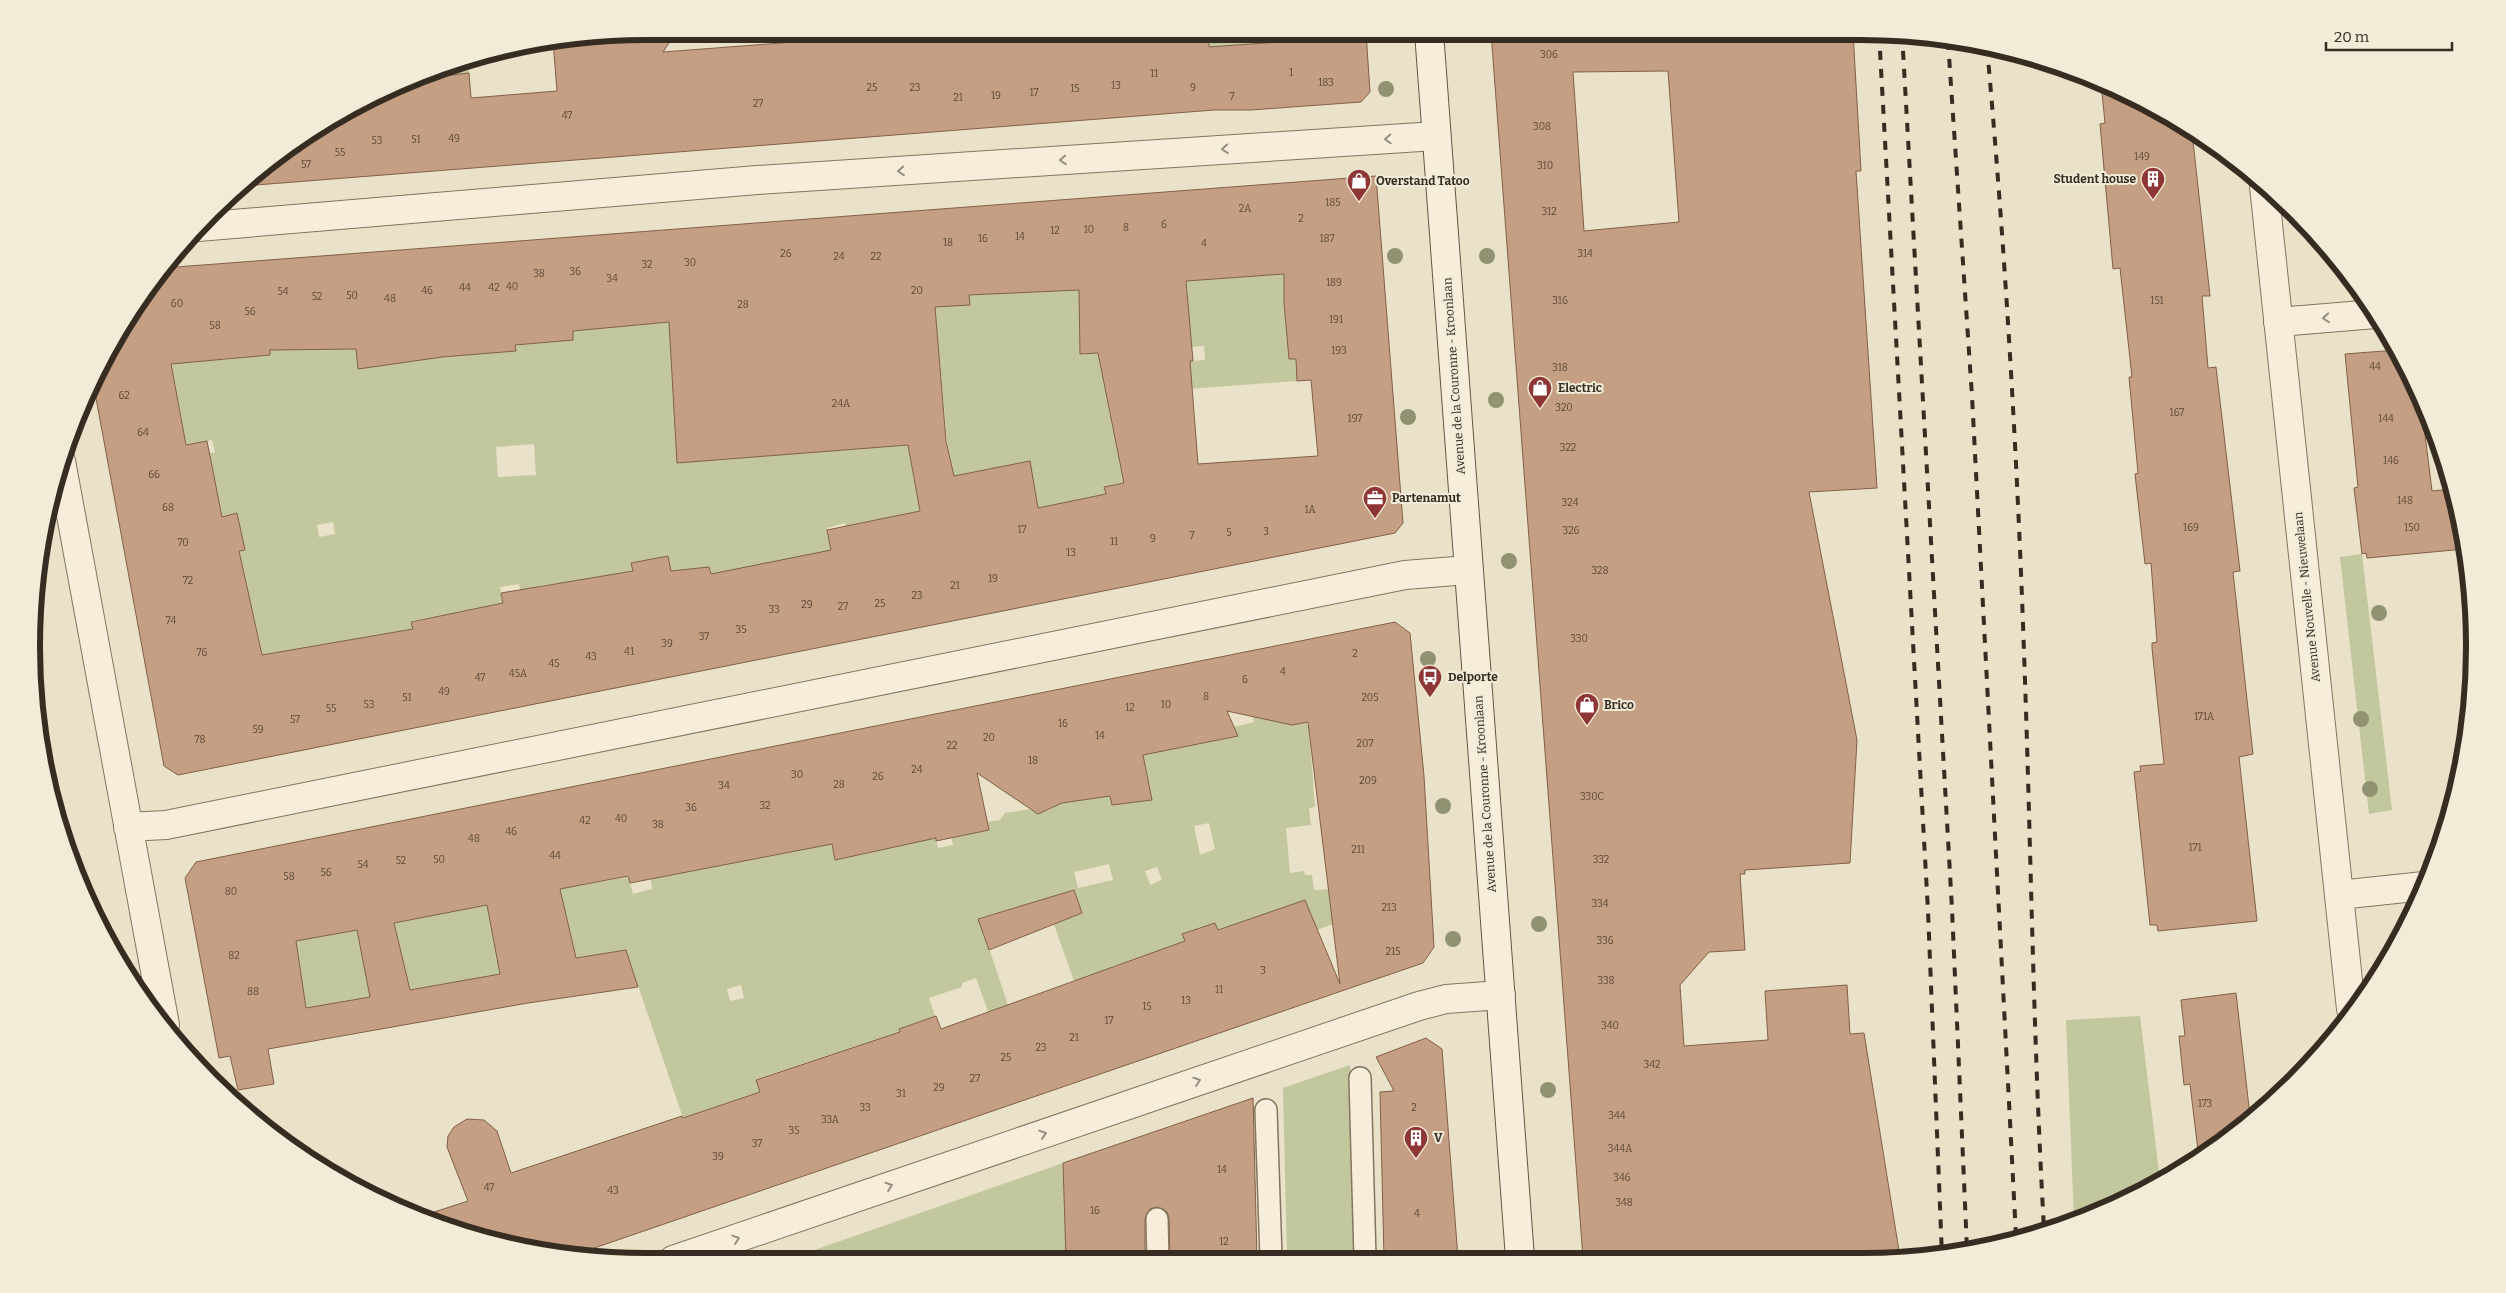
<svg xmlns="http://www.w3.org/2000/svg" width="2506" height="1293" viewBox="0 0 2506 1293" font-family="Bitter,serif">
<rect width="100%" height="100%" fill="#eae1c9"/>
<path fill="#c2c79e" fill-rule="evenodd" d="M935,32h76v5l-74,5z
M1208,32h70l1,10 -31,2 2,19 -39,1z
M468,59l1,14 -63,22 -1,-11 43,-20z
M1284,265v38l5,56h7l1,22 -191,14 7,34 39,-3 8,41 77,-6 4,37 -117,-15 -20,4 2,10 -67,18 -10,-54c-41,9 -68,44 -109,50l2,10 -76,5 -1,-3 -18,5 6,28 -122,18 -2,-7 -38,4 -3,-15 -36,7 1,8 -70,39 -6,-27 -19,3 1,9 -17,3 -3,-14 -19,3 4,25 -55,2 -38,7 2,8 -151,28 -4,-22 -13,3 -45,-41 47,-9 -8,-37 6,-1 -8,-37 -15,4 -23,-61 16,-4 -3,-12 -26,5 -7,-41 -24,4 -10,-48 74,-9 1,9 15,-1v-7l35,3 -2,-32 87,14 3,32 55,-8v-5l102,-6 -1,-20 49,11 10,-2 -1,-14h62l36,-3 7,141 231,-18 7,41 39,-9 -7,-36 -12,-134 35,-2 -1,-10 71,-10 141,12 7,-3 -2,-16h40zM1080,339l35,14 -35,1zM1204,346l1,14 -39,3 -1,-14zM534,444l2,31 -38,2 -2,-30zM333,522l2,12 -16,3 -2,-12z
M2362,554l30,256 -23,4 -29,-257z
M1286,709l21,13 2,7 6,78 -6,1 2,17 -25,3 4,45 14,-2 1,4h7l2,15 26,-1 2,32 -72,25 -31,-23 -21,7 -3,-6 -32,10 6,21 -56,5 -59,21 -29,-82 -66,19 31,93 -20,6 -14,-39 -14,5v4l-33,11 17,50 -26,-27 -21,8 1,3 -144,47 4,13 -77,26 -57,-168 -87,13 -18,8 -220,38 -5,-68 5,-1 -2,-8 95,-9 36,-7 55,-21 6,32 67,-45 20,-4 1,8 47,-9 3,2 4,15 19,-5 -1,-10 98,-24 1,5 41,-8 38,-19 6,27 39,-8 -5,-23 62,-10 7,29 15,-3 -5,-30 24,18 17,-3 -2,-8 13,-2 5,-7 25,-4 7,4 12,-3 90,-72 56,7 42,-9 -3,-9 20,-5 -1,-5zM1209,823l6,26 -15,6 -6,-29zM1109,864l4,16 -35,8 -4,-16zM1157,867l5,13 -12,5 -5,-14zM741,985l3,13 -14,3 -3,-12z
M2140,1016l20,164 -65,35 -21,5 -8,-200z
M1350,1065l6,193h-69l-4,-170z
M1063,1163l3,96 -280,1z"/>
<path fill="#c49f83" stroke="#816048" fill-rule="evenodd" d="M646,31h31l-14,21 184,-14v-7l88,1 2,10 74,-5v-5h197l1,15 70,-5 -1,-10h88l4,60 -9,10 -110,8h-37l-971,76 29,-27 67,-45 77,-35 53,-6 2,25 86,-7 -4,-51z
M1491,32h362l8,139h-5l21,317 -68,4 48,248 -7,123 -105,7v4h-5l5,76 -36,2 -29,33 4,61 84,-6 -3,-49 82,-6 3,49 14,-1 36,224 -317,1zM1668,71l11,151 -95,9 -11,-159z
M2101,83l31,12 60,37 18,164h-8l6,72 8,-1 24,204 -7,1 20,182 -14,3 18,164 -99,10 -1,-6h-7l-16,-153 7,-1 -1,-5 24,-2 -12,-116v-5l5,-1 -6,-79 -6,1 -10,-90 3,-1 -9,-96h3l-12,-109 -7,1 -13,-145 5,-1z
M1376,176l27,347 -8,10 -1217,242 -14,-9 -71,-384 42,-77 28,-37zM1284,274v29l5,56h7l1,22 14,-1 7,76 -120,8 -8,-103h3l-7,-80zM1079,290l1,64 18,-1 26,130 -20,4 2,7 -68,14 -8,-47 -76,15 -8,-35 -11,-134 35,-2 -1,-10zM669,322l8,141 231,-18 12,66 -93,19 4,20 -120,24 -2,-7 -38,4 -3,-15 -37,7 2,8 -132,22 2,10 -92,19 2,7 -151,26 -23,-104 6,-1 -8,-37 -15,4 -15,-76 -21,4 -15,-81 99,-9v-5l86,-1 2,20 84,-12 74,-6 -1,-6 58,-5v-9z
M2397,350l24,52 11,89 19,-2 14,60 -98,9 -1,-5 -4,1 -8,-66 4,-1 -13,-133z
M1395,622l15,11 14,143 10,171 -11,16 -849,292 -86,-14 -66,-25 46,-15 -21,-54 1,-11 6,-9 13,-8 17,1 13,11 14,42 171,-57 1,2 77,-26 -4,-12 144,-48 -1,-3 37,-13 5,13 244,-88 -3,-7 33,-11 3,7 87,-30 35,84 -32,-262 -16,3 -65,-14 11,25 -95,19 9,45 -40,5 -2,-9 -48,7 -24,11 -61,-41 12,57 -53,11v-3l-101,22 -3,-16 -202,39 -2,-7 -68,13 16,69 50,-8 12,37 -110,16 -260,46 6,35 -36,6 -8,-34 -11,2 -34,-180 11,-16zM487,905l13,69 -90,16 -16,-67zM357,930l13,67 -64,11 -10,-67z
M1074,890l8,23 -93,37 -11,-31z
M2236,993l14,123 -51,43 -9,-75 -6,1 -5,-49h6l-4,-36z
M1426,1038l16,11 16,209h-74l-4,-166 14,-1 -18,-34z
M1253,1098l4,160 -87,1 -1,-41 -2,-6 -10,-5 -7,2 -5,10v40h-79l-3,-96z"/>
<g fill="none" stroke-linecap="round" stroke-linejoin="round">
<defs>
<path id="service" d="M1360,1078l5,180
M1266,1110l5,148
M1157,1219l1,40"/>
<path id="minor" d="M2264,186l87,823
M198,227l559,-47 679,-44
M2278,322l97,-8
M61,461l104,564
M128,827l38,-2 1239,-250 63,-5
M2339,895l85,-9
M673,1260l746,-254 27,-7 55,-4"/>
<path id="secondary" d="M1429,32l91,1226"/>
</defs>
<use href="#service" stroke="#85745f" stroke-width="24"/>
<use href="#minor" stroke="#85745f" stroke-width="30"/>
<use href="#secondary" stroke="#675542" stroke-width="30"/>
<use href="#service" stroke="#f6eedb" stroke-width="21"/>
<use href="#minor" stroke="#f6eedb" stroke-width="28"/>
<use href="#secondary" stroke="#f6eedb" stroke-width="28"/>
<path stroke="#372c21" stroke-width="4" stroke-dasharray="9 9" stroke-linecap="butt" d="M1879,33l49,878 14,345
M1902,33l50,876 15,340
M1948,41l24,355 44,840
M1987,47c18,201 30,403 37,605 7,192 9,385 20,577"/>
</g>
<g fill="#909272">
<circle cx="1386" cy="89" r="8"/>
<circle cx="1395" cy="256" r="8"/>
<circle cx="1487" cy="256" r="8"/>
<circle cx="1496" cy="400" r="8"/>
<circle cx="1408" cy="417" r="8"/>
<circle cx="1509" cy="561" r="8"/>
<circle cx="2379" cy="613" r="8"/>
<circle cx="1428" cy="659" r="8"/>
<circle cx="2361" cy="719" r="8"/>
<circle cx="2370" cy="789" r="8"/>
<circle cx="1443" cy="806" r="8"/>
<circle cx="1539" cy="924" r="8"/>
<circle cx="1453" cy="939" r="8"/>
<circle cx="1548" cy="1090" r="8"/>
</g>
<defs><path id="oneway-chevron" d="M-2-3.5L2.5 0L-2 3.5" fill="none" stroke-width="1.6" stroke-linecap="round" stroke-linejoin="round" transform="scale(1.25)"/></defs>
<g stroke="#968d7e">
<use href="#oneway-chevron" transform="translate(1388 139) rotate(177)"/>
<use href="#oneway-chevron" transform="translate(1225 149) rotate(176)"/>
<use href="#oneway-chevron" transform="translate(1063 160) rotate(176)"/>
<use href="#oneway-chevron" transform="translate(901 171) rotate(176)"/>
<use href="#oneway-chevron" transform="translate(2326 318) rotate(175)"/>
<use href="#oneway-chevron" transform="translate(1197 1081) rotate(-19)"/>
<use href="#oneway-chevron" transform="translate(1043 1134) rotate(-19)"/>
<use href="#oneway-chevron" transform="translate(889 1186) rotate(-19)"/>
<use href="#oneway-chevron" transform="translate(736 1239) rotate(-19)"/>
</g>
<defs>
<symbol id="building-pin" viewBox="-11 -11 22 30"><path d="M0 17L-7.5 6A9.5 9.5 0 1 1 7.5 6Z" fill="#8e3636" stroke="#f2ebd8"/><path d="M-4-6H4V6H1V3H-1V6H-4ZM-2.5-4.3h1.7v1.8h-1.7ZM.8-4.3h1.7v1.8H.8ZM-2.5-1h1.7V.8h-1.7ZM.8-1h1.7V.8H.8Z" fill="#fff"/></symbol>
<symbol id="shop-pin" viewBox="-11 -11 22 30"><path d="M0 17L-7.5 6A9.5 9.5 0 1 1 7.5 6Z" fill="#8e3636" stroke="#f2ebd8"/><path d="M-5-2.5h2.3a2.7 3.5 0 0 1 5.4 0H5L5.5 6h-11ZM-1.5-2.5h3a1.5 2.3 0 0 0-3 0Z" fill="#fff"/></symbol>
<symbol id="office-pin" viewBox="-11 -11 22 30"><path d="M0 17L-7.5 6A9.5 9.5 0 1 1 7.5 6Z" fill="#8e3636" stroke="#f2ebd8"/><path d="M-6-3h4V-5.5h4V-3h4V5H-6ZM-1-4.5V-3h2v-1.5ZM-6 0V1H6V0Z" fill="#fff"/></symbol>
<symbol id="bus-pin" viewBox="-11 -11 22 30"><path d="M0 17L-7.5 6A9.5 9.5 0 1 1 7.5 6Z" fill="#8e3636" stroke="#f2ebd8"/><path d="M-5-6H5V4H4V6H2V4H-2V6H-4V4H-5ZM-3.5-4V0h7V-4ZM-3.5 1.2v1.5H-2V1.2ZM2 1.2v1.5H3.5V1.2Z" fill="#fff"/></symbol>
</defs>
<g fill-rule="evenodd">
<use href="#building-pin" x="2139" y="165" width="28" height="38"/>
<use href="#shop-pin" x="1345" y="167" width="28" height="38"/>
<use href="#shop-pin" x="1526" y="374" width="28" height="38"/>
<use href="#office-pin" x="1361" y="484" width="28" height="38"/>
<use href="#bus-pin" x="1416" y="663" width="28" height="38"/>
<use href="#shop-pin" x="1573" y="691" width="28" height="38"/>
<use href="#building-pin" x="1402" y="1124" width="28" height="38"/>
</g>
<g text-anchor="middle" stroke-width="4" stroke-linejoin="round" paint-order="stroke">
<g font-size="10" fill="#5a493a">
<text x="1549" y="58">306</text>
<text x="1291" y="76">1</text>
<text x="1154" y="77">11</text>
<text x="1326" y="86">183</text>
<text x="1116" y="89">13</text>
<text x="872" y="91">25</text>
<text x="915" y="91">23</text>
<text x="1193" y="91">9</text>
<text x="1075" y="92">15</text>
<text x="1034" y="96">17</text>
<text x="996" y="99">19</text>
<text x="1232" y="100">7</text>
<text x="958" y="101">21</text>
<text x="758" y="107">27</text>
<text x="567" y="119">47</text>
<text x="1542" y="130">308</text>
<text x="454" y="142">49</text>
<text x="416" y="143">51</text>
<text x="377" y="144">53</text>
<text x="340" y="156">55</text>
<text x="2142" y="160">149</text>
<text x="306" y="168">57</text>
<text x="1545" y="169">310</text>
<text x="1333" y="206">185</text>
<text x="1245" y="212">2A</text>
<text x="1549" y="215">312</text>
<text x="1301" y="222">2</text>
<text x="1164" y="228">6</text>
<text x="1126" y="231">8</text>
<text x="1089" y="233">10</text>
<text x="1055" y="234">12</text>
<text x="1020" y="240">14</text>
<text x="983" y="242">16</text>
<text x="1327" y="242">187</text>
<text x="948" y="246">18</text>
<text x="1204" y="247">4</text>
<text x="786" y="257">26</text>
<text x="1585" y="257">314</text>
<text x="839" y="260">24</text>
<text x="876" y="260">22</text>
<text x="690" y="266">30</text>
<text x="647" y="268">32</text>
<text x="575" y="275">36</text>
<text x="539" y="277">38</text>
<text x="612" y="282">34</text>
<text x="1334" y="286">189</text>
<text x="512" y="290">40</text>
<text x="465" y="291">44</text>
<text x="494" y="291">42</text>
<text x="427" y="294">46</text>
<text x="917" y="294">20</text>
<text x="283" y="295">54</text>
<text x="352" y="299">50</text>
<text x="317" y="300">52</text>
<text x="390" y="302">48</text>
<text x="1560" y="304">316</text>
<text x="2157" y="304">151</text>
<text x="177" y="307">60</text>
<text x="743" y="308">28</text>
<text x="250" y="315">56</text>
<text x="1336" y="323">191</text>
<text x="215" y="329">58</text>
<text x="1339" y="354">193</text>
<text x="2375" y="370">44</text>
<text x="1560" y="371">318</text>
<text x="124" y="399">62</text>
<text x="841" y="407">24A</text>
<text x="1564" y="411">320</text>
<text x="2177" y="416">167</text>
<text x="1355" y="422">197</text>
<text x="2386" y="422">144</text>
<text x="143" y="436">64</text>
<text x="1568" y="451">322</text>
<text x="2391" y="464">146</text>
<text x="154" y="478">66</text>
<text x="2405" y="504">148</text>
<text x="1570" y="506">324</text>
<text x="168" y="511">68</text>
<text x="1310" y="513">1A</text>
<text x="2191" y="531">169</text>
<text x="2412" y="531">150</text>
<text x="1022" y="533">17</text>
<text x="1571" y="534">326</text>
<text x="1266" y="535">3</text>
<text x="1229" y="536">5</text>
<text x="1192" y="539">7</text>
<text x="1153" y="542">9</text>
<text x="1114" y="545">11</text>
<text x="183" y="546">70</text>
<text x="1071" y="556">13</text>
<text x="1600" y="574">328</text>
<text x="993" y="582">19</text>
<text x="188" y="584">72</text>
<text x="955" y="589">21</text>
<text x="917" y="599">23</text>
<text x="880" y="607">25</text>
<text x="807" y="608">29</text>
<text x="843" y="610">27</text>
<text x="774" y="613">33</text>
<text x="171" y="624">74</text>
<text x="741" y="633">35</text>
<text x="704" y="640">37</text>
<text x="1579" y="642">330</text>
<text x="667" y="647">39</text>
<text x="629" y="655">41</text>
<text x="202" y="656">76</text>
<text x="1355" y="657">2</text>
<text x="591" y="660">43</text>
<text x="554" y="667">45</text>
<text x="1283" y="675">4</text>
<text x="518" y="677">45A</text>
<text x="480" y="681">47</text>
<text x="1245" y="683">6</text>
<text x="444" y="695">49</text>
<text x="1206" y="700">8</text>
<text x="407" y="701">51</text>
<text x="1370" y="701">205</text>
<text x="369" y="708">53</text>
<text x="1166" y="708">10</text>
<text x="1130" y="711">12</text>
<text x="331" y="712">55</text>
<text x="2204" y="720">171A</text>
<text x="295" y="723">57</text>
<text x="1063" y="727">16</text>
<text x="258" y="733">59</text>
<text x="1100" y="739">14</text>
<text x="989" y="741">20</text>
<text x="200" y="743">78</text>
<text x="1365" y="747">207</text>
<text x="952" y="749">22</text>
<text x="1033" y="764">18</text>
<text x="917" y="773">24</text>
<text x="797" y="778">30</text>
<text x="878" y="780">26</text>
<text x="1368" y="784">209</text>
<text x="839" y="788">28</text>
<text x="724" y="789">34</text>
<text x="1592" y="800">330C</text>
<text x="765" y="809">32</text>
<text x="691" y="811">36</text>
<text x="621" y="822">40</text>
<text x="585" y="824">42</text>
<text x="658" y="828">38</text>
<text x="511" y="835">46</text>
<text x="474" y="842">48</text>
<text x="2195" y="851">171</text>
<text x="1358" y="853">211</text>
<text x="555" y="859">44</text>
<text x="439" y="863">50</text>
<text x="1601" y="863">332</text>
<text x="401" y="864">52</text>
<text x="363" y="868">54</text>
<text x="326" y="876">56</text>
<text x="289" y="880">58</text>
<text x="231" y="895">80</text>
<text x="1600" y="907">334</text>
<text x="1389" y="911">213</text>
<text x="1605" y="944">336</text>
<text x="1393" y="955">215</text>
<text x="234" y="959">82</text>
<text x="1263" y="974">3</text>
<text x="1606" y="984">338</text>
<text x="1219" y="993">11</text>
<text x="253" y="995">88</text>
<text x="1186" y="1004">13</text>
<text x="1147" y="1010">15</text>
<text x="1109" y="1024">17</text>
<text x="1610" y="1029">340</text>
<text x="1074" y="1041">21</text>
<text x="1041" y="1051">23</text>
<text x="1006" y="1061">25</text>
<text x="1652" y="1068">342</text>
<text x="975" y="1082">27</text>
<text x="939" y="1091">29</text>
<text x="901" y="1097">31</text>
<text x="2205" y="1107">173</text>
<text x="865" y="1111">33</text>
<text x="1414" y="1111">2</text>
<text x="1617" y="1119">344</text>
<text x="830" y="1123">33A</text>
<text x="794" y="1134">35</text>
<text x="757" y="1147">37</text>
<text x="1620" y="1152">344A</text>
<text x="718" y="1160">39</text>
<text x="1222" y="1173">14</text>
<text x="1622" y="1181">346</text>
<text x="489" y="1191">47</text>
<text x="613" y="1194">43</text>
<text x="1624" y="1206">348</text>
<text x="1095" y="1214">16</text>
<text x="1417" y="1217">4</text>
<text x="1224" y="1245">12</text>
</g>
<g font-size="12" font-weight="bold" fill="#372c21" stroke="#f2ebd8" text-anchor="start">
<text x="2136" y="183" text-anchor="end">Student house</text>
<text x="1376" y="185">Overstand Tatoo</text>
<text x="1558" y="392">Electric</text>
<text x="1392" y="502">Partenamut</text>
<text x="1448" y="681">Delporte</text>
<text x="1604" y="709">Brico</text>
<text x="1434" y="1142">V</text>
</g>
<g font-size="12" fill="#372c21" stroke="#f2ebd8">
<text transform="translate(1454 376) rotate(-94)" y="4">Avenue de la Couronne - Kroonlaan</text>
<text transform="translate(2307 597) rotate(-96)" y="4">Avenue Nouvelle - Nieuwelaan</text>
<text transform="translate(1485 794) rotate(-94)" y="4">Avenue de la Couronne - Kroonlaan</text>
</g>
</g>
<path d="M0 0H2506V1293H0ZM646 40H1860A606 606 0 0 1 2466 646V647A606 606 0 0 1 1860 1253H646A606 606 0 0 1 40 647V646A606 606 0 0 1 646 40Z" fill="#f2ebd8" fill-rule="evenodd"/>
<path fill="none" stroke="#372c21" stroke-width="6" d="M646 40H1860A606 606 0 0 1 2466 646V647A606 606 0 0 1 1860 1253H646A606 606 0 0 1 40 647V646A606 606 0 0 1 646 40Z"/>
<path d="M2326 42v8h126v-8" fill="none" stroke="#372c21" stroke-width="2.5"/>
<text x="2334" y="42" font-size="15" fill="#372c21" stroke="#f2ebd8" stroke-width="4" paint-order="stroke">20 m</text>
</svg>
